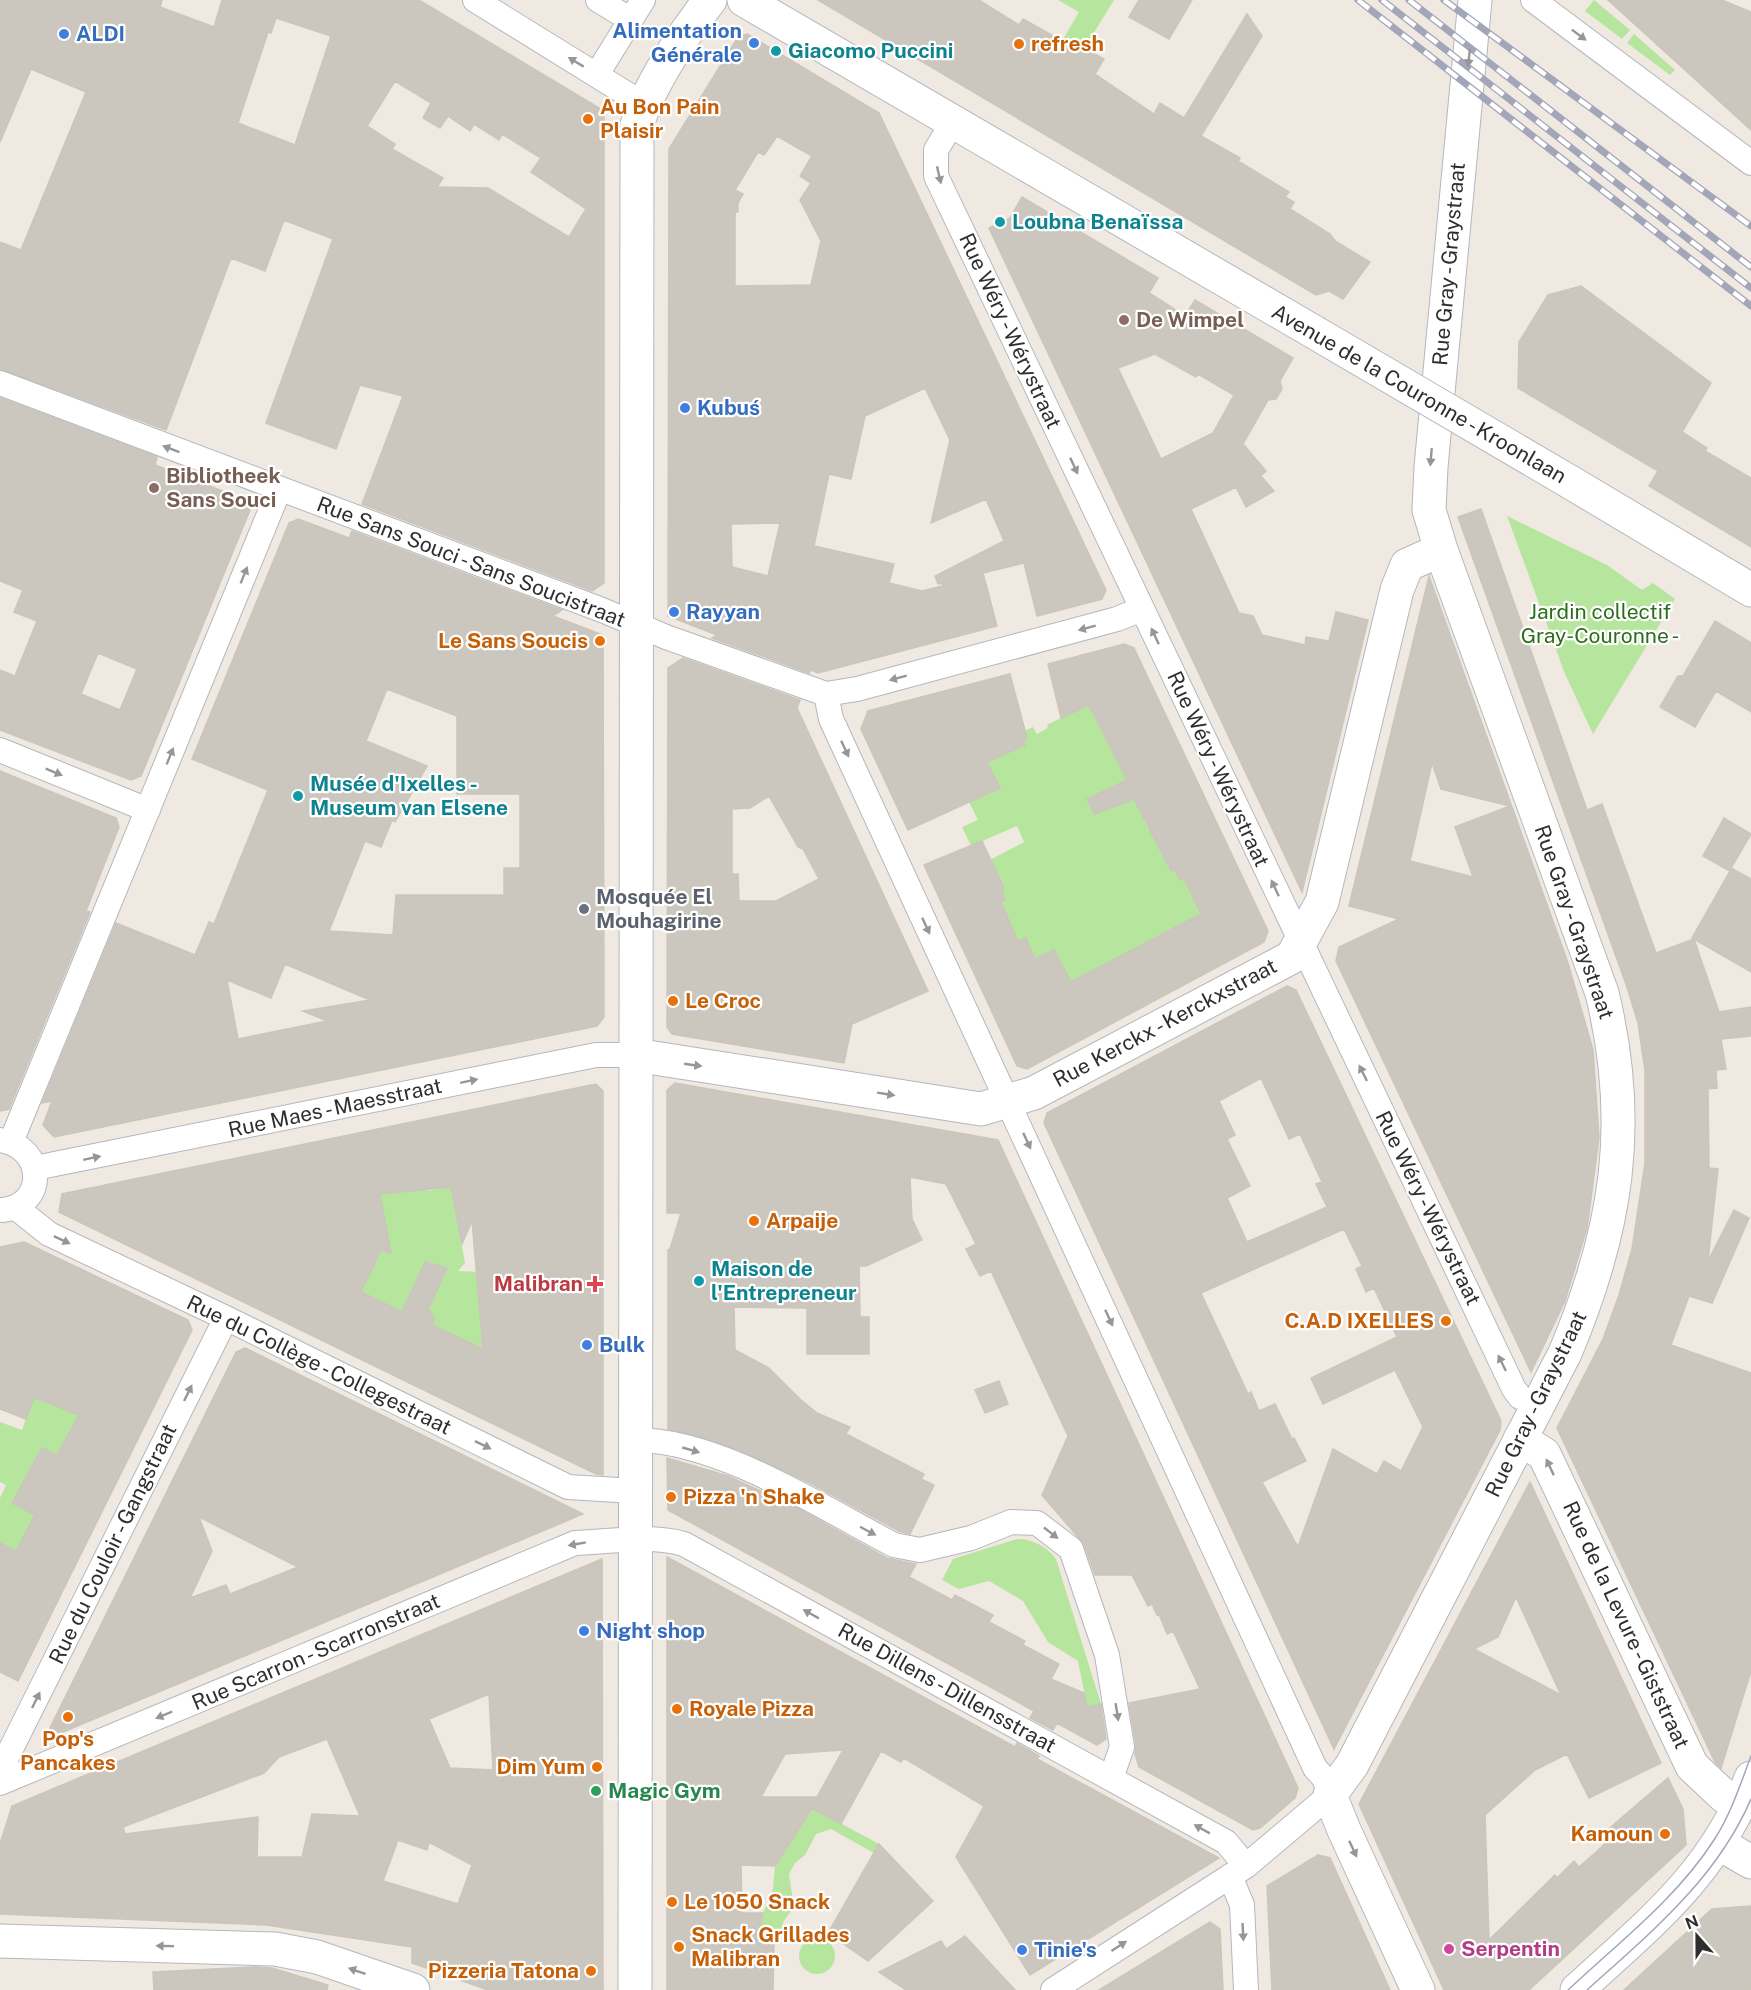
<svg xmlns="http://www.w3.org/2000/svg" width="1751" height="1990" viewBox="0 0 1751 1990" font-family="'Public Sans',sans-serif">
<rect width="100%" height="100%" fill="#efe9e1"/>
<path fill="#b6e59e" d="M1058,0h56l-32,52 -20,-11 17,-29z
M1594,0l36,30 -8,9 -37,-28z
M1634,34l41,36 -5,5 -43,-32z
M1507,516l100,49 35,25 11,-7 22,16 -82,135 -28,-60z
M1089,704l39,76 6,19 24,11 -15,7 5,12 8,-3 -1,12 16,33 4,-2 5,10 4,-1 10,21 23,13 -144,83 -19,-45 -27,12 -1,-24 -20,9 -5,-45 4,-2 -4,-10 3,-2 -4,-10 -7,3 -7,-19 38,-20 -7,-16 -46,20 -9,-19 16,-7 -9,-18 31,-14 -19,-41 31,4 13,-7 -5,-11 13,-6 4,7 11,-6 -1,-3z
M424,1175l4,16 23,-5 14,77 -7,8 46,2 -20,87 -52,-35 3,-7 -5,-2 2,-5 -24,-12 -7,13 -40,-20 20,-42 9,3 -4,-24 -19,-33z
M117,1331l-38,85 -22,39 -15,-7 -4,8 6,48 -26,-12 -7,11 24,12 -9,17 17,10 -9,18 -34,-17v-45l6,-13 -6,-3v-60l22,8 4,-12 -5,-26 23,9 5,-11z
M1017,1539c15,0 30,7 39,20l45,145 -14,3 -9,-46 -30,-19 -25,-41 -34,-20 -30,8 -17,-9 11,-21z
M812,1808l67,36 -5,9 -43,-24 -15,5 -11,21 -10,8 -6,11 4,27 -1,9 -9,12 -1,13 -6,1 -6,6 -13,-1 6,-28 10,-24 2,-23z
M799 1956a18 18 0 1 1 36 0a18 18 0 1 1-36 0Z"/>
<path fill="#cbc7bf" stroke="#cbc5ba" stroke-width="1.5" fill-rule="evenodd" d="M0,0h162l-2,7 54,20 8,-27h197l185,111v472l-12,8 -230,-87 41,-108 -43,-11 -24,64 -70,-26 67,-184 -49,-19 -19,51 -34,-13 -65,172 -166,-61v-127l21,8 65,-158 -55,-23 -31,73zM276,18l55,18 -36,109 -57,-22 30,-91 3,1zM395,81l36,22 -8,15 17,10 8,-12 22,15 4,-7 25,16 3,-6 39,24 -10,14 55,37 -17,28 -81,-49 -51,-1 6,-9 -51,-29 3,-5 -28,-18z
M818,0h161l40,25 4,-6 59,33 2,-4 20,11 -9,15 59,40 6,-11 24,15 63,-104 15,22 -61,100 39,22 -2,3 51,31 -4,5 9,5 -4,7 40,25 5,7 35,21 -27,37 -14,-8 -13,4z
M1139,0h53l-23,39 -40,-22z
M1608,0h114l29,12v118z
M747,34l132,79 227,477 -4,9 -65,17 -13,-53 -41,10 14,53 -179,47 -7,-3 -2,3 -97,-35 5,-3 -49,-19 1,-467 69,-112zM777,136l35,20 -12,20 11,7 -11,17 21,41 -10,44 -76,1v-74h3v-9l5,-9 -8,-4 23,-38 6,3zM925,388l25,52 -19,83 55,-24 18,42 -69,35 3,8 6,-1 -2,3 -20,5 -33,-8 5,-19 -80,-18 15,-72 22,5 14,-63zM780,523l-12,53 -36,-9 -1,-43z
M1022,197l136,81 -9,15 36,23 10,-16 98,58 -13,23 2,8 -6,10 -8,1 -25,44 23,27 -5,5 13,15 -28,16 -10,-20 -45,22 48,104 14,3 9,19 43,10 1,-8 23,4 7,-29 32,8 -66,272 -313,-664 21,-10zM1155,354l41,23 2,-3 36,21 -21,38 -52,26 -43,-91z
M1581,286l130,97 -29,49 25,16 -2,3 46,27v69l-102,-61 9,-15 -140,-83 1,-46 29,-47z
M0,398l157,59 -2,8 91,35 4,10 -109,266 -10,4 -131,-50v-60l15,6 22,-55 -23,-9 9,-22 -23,-9zM98,653l39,16 -17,41 -39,-16z
M1481,509l106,301 15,-6 54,149 38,-14 -2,-1 38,-67 -27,-15 21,-38 27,16 -20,34 20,11v93l-57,-33 25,73 32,-5v29l-30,3 5,30 -10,1 1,18 -9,1 1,79 9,1 -10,92 26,-51 15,8 -37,85 -23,-7 -18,49 80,28v298l-30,97 -6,-6 -158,-334 46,-89 16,-44 13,-46 13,-86v-92l-7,-48 -11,-36 -169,-470z
M298,519l51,19 3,-7 210,79 -9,6 50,19 1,382 -7,9 -543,111 -11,-12 9,-24 -10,2 74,-180 79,32 14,-33 5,2 54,-134 -76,-31 97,-236zM387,689l70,27v78h63v74h-16v27h-108l-3,40 -64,-4 36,-90 16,6 11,-27 3,2 32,-56 -61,-25zM285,964l85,36 -67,11 24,10 -89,18 -11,-59 44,18z
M1429,576l139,387 25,87 6,88 -12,90 -22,73 -34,71 -195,-411 3,-14 60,-28 -50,-13zM1432,763l9,26 69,17 -55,21 18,50 -63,-16z
M1715,621l36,22v69l-35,-21 -21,36 -35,-20 18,-31h5z
M1124,644l10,4 134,283 -4,11 -237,127 -10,-3 -93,-201 58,-24 22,47 -2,5 3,7 -4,2 17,40 8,-4 9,21 19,-9 17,32 130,-68 -17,-36 -4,2 -5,-11 -4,2 -37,-72 -40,15 -7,-15 40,-19 -38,-75 -28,13 -13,-54z
M683,658l117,42 -3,8 131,283 -76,33 -8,39 -172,-29 -5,-7 1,-359zM769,796l29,51 5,2 16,30 -43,22h-37l-1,-27h-6v-65l18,-1z
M1010,674l17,64 -4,2 2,5 -38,17 13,26 -92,42 -47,-101 7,-18z
M0,771l116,47 3,9 -33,84 4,1 -81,197 -9,2z
M1287,986l9,4 205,431 -1,9 -166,319 -290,-626 3,-10zM1261,1078l28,61 11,-5 22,48 -6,2 11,23 -80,35 -20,-44 23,-12 -23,-47 8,-4 -16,-34zM1344,1229l18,37 -6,3 10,23 8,-4 23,49 -86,41 12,26 72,-34 28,57 -22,44 -17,-10 -7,13 -44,-25 -35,98 -36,-65 44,-21 -12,-23 -2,1 -17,-35 -16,7 -8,-19 -3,2 -47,-101z
M675,1083l323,57 300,648 -3,10 -35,30 -7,2 -114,-63 -4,-13 1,-9 -7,-42 71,-14 -27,-58 -6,3 -8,-20 -2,1 -5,-11 -4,2 -16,-31h-37l-11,-31 -42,-49 26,-59 -77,-165 -11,5 -14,-27 10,-5 -30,-60 -36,-7 2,42 10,21 -56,26h-7l1,51h9v37h-62v-46l-73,-1 1,43 34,18 32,32 16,13 33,14 -4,7 78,40 -3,5 13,6 -24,49 -11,-3 -91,-49 -69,-32 -71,-21v-179l2,-1 11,-36h-14v-123z
M596,1084l7,7v384l-7,-1 -537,-262 3,-18zM451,1187l11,57 10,-23 11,128 -51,-24 3,-7 -5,-2 2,-4 -4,-2 19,-42 -22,-6 -23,50 -41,-20 20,-42 10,3 -11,-59z
M24,1242l164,78 4,10 -174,351 -18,-9v-129l16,8 19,-36 -23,-12 30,-55 15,7 22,-40 -45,-18 -8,22 -26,-10v-162z
M245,1348l338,166 -539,226 192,-388zM199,1517l14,7 85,43 -68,27 -4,-9 -36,13 22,-47z
M999,1381l9,23 -23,9 -10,-23z
M667,1458l61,18 67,31 92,51 29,6 -7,13 43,23 3,-5 38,20 -4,7 36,19 -2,4 36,19 -8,15 33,14 3,14 14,-3 5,35 -9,6 -40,-22 -4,7 -23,-12 4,-7 -366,-201z
M1530,1482l131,281 -72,35 -22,-44 -32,16 -50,45 4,125 66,-65 2,3 17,-17 5,6 16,-14 16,-15 -6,-6 63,-54 15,31 3,36 -157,145h-85l-85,-186zM1516,1597l11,24 34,74 -87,-46 24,-12z
M667,1557l348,190 2,-4 22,13 -2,3 182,99 -189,117 -74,-118 28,-51 -80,-48 -3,4 -20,-11 -40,73 -29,-16 -37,58 -34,-1 1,48h21l-6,30 17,-1 -1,48h-106zM843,1750l-26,47h-56l24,-43z
M602,1559l1,431h-115l-76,-27v-16l-146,-22 -266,-11v-70l12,-38zM489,1694l4,76 -43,-2 -21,-49zM327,1739l33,77 -48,-2 -10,43h-45l1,-40 -133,17 -2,-7 141,-54 15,-16zM398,1840l29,10 2,-8 43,23 -14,39 -75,-23z
M879,1844l54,57 -65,60 -40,-28z
M1318,1855l12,3 60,132h-118l-5,-104z
M1751,1906v84h-127l88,-81z
M1210,1922l10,7 3,61h-124z
M965,1936l50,54h-109l-27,-18 62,-31 5,8z
M254,1967l18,1 56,17 -1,5h-173l-1,-18z"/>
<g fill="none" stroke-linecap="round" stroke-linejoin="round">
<defs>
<path id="street" d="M475,0l168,104
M598,0l33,20
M1533,0l218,163
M602,66l41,-66
M953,122l-17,28v26l578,1213 6,8 17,9
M0,383l602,227 64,27 160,57
M826,694l5,25 484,1049 9,10 6,17 -84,71 -193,124
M826,694l31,-5 260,-70 25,-10
M0,750l148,60
M0,1140c46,7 47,66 2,70
M11,1142l268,-652
M35,1168l561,-113h39
M15,1207l34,27 177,84 342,169 67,4
M634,1440c83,-1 187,67 260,105l26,5 51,-12 40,-16 26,1 34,26 36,106 15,92 -11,31
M0,1771l226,-453
M0,1783l575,-240c36,-1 74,-9 109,1l542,298 20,24
M1230,1876l12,29 4,85"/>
<path id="secondary" d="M744,0l570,332
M1570,482l181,108
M635,1055l346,54 53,-16 258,-136 30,-55 75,-312 10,-25 34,-15
M1520,1439l24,15 148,312 32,30 16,10
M1720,1844l31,18
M0,1941l275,8 42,8 96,33
M635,1990l2,-1865c12,-40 47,-92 73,-125
M1418,1990l-74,-160 -14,-35 22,-30 213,-412c52,-123 69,-229 37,-360l-161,-443 -12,-40 2,-43 44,-467
M1577,1990c73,-67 137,-116 174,-212"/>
</defs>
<use href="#street" stroke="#b4b7c1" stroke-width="26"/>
<use href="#secondary" stroke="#b4b7c1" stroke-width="35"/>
<use href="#street" stroke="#fff" stroke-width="24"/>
<use href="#secondary" stroke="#fff" stroke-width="33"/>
<path stroke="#a3a6b8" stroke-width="1.5" d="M1568,1990c50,-47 109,-92 146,-150 17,-26 26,-55 37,-84
M1587,1990c63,-57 129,-110 164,-191"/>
<defs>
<path id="rail" d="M1358,0l393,306
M1382,0l369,288
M1409,0l342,267
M1444,0l307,226"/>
</defs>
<use href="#rail" stroke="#a3a6b8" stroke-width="7"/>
<use href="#rail" stroke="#fff" stroke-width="4.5" stroke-dasharray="14" stroke-linecap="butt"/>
<defs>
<path id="secondary-bridge" d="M1314,332l256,150"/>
</defs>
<use href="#secondary-bridge" stroke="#b4b7c1" stroke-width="35" stroke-linecap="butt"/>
<use href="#secondary-bridge" stroke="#fff" stroke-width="33"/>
</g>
<defs><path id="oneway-solid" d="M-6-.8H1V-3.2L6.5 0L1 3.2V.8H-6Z" transform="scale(1.5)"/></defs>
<g fill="#969696">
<use href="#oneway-solid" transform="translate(1579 35) rotate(37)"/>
<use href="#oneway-solid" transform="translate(1469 58) rotate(96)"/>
<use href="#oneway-solid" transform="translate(576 62) rotate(-149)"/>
<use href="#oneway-solid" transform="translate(939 175) rotate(77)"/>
<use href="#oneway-solid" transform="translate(171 449) rotate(-159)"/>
<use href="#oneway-solid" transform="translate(1431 457) rotate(95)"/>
<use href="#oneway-solid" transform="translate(1074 466) rotate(65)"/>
<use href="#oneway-solid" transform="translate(244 575) rotate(-68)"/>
<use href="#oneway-solid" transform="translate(1087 628) rotate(165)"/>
<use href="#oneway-solid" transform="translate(1155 636) rotate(-115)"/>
<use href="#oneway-solid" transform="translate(898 678) rotate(165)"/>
<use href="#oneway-solid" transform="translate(845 749) rotate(65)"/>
<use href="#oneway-solid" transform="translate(170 756) rotate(-68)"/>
<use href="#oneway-solid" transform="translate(54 772) rotate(22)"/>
<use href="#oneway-solid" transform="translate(1275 888) rotate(-115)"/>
<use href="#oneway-solid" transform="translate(926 926) rotate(65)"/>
<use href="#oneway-solid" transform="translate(693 1065) rotate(8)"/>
<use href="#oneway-solid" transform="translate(1363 1073) rotate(-116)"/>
<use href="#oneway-solid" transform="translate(469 1081) rotate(-12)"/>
<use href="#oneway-solid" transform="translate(886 1094) rotate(9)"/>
<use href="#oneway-solid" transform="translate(1027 1141) rotate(65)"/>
<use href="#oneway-solid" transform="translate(92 1158) rotate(-12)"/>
<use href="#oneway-solid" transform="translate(62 1240) rotate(25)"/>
<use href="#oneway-solid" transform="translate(1109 1318) rotate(65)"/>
<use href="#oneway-solid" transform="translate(1502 1363) rotate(-116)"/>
<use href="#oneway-solid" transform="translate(188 1393) rotate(-64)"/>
<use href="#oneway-solid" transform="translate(483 1445) rotate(26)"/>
<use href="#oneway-solid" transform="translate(691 1450) rotate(16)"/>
<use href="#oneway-solid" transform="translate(1550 1467) rotate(-115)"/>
<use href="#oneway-solid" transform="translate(868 1531) rotate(28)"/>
<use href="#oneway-solid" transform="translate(1051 1533) rotate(38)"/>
<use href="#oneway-solid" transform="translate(577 1544) rotate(170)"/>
<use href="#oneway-solid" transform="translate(811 1614) rotate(-151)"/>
<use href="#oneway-solid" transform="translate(36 1700) rotate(-64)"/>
<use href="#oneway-solid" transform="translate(1117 1712) rotate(81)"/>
<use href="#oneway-solid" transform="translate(164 1715) rotate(157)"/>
<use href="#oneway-solid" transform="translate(1202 1829) rotate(-151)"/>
<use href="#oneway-solid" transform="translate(1353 1849) rotate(65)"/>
<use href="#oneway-solid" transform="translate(1243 1932) rotate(87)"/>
<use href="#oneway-solid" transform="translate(165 1946) rotate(-179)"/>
<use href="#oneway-solid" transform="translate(1119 1946) rotate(-33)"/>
<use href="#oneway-solid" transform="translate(357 1971) rotate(-161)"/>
</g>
<g fill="#3f7fe0" stroke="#fff" stroke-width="2">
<circle cx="64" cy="34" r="6"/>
<circle cx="754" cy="43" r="6"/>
<circle cx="685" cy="408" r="6"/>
<circle cx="674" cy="612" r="6"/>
<circle cx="587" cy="1345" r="6"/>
<circle cx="584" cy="1631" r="6"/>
<circle cx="1022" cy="1950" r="6"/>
</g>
<g fill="#e8710a" stroke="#fff" stroke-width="2">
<circle cx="1019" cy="44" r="6"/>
<circle cx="588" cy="119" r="6"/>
<circle cx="600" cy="641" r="6"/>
<circle cx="673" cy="1001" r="6"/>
<circle cx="754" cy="1221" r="6"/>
<circle cx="1446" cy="1321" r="6"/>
<circle cx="671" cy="1497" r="6"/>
<circle cx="677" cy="1709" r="6"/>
<circle cx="68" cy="1717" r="6"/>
<circle cx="597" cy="1767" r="6"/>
<circle cx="1665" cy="1834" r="6"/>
<circle cx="672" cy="1902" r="6"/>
<circle cx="679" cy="1947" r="6"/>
<circle cx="591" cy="1971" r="6"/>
</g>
<g fill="#0f9aa8" stroke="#fff" stroke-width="2">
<circle cx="776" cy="51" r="6"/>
<circle cx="1000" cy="222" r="6"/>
<circle cx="298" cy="796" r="6"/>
<circle cx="699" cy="1281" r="6"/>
</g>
<g fill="#8d6e63" stroke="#fff" stroke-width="2">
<circle cx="1124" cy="320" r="6"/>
<circle cx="154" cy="488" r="6"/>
</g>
<circle fill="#6b7280" stroke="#fff" stroke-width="2" cx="584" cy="909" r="6"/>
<path fill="#e0444e" stroke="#fff" stroke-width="2" d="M592 1275h6v6h6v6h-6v6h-6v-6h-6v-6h6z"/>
<circle fill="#2e9e5b" stroke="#fff" stroke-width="2" cx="596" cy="1791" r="6"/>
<circle fill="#d1479c" stroke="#fff" stroke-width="2" cx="1449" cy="1949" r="6"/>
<g text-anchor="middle" stroke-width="4.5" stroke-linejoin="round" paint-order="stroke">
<g font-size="21" font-weight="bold" fill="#366cbe" stroke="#fff" text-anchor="start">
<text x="742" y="38" text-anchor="end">Alimentation<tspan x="742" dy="24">Générale</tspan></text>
<text x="76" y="41">ALDI</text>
<text x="697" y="415">Kubuś</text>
<text x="686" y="619">Rayyan</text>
<text x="599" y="1352">Bulk</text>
<text x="596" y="1638">Night shop</text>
<text x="1034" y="1957">Tinie's</text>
</g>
<g font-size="21" font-weight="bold" fill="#c56008" stroke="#fff" text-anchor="start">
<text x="1031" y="51">refresh</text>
<text x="600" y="114">Au Bon Pain<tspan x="600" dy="24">Plaisir</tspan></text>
<text x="588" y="648" text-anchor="end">Le Sans Soucis</text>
<text x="685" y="1008">Le Croc</text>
<text x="766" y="1228">Arpaije</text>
<text x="1434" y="1328" text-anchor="end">C.A.D IXELLES</text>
<text x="683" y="1504">Pizza 'n Shake</text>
<text x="689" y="1716">Royale Pizza</text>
<text x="68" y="1746" text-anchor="middle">Pop's<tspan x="68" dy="24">Pancakes</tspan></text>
<text x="585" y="1774" text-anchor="end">Dim Yum</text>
<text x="1653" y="1841" text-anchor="end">Kamoun</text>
<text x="684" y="1909">Le 1050 Snack</text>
<text x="691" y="1942">Snack Grillades<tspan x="691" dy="24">Malibran</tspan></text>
<text x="579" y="1978" text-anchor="end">Pizzeria Tatona</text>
</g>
<g font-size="21" font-weight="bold" fill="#0d838f" stroke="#fff" text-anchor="start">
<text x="788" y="58">Giacomo Puccini</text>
<text x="1012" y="229">Loubna Benaïssa</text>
<text x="310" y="791">Musée d'Ixelles -<tspan x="310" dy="24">Museum van Elsene</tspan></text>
<text x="711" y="1276">Maison de<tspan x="711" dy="24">l'Entrepreneur</tspan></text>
</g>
<g font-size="21" fill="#2e2e2e" stroke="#fff">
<text transform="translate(1449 264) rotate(-85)" y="7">Rue Gray - Graystraat</text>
<text transform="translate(1010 331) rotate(65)" y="7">Rue Wéry - Wérystraat</text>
<text transform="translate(1419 394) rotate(30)" y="7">Avenue de la Couronne - Kroonlaan</text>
<text transform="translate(471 562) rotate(21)" y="7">Rue Sans Souci - Sans Soucistraat</text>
<text transform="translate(1218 769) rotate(65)" y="7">Rue Wéry - Wérystraat</text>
<text transform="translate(1574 922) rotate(71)" y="7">Rue Gray - Graystraat</text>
<text transform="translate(1165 1023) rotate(-28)" y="7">Rue Kerckx - Kerckxstraat</text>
<text transform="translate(335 1108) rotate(-12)" y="7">Rue Maes - Maesstraat</text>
<text transform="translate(1428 1208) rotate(64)" y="7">Rue Wéry - Wérystraat</text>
<text transform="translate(319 1365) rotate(26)" y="7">Rue du Collège - Collegestraat</text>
<text transform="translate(1536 1404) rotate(-64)" y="7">Rue Gray - Graystraat</text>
<text transform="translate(113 1544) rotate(-64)" y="7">Rue du Couloir - Gangstraat</text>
<text transform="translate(1626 1625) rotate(65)" y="7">Rue de la Levure - Giststraat</text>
<text transform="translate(316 1652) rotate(-23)" y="7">Rue Scarron - Scarronstraat</text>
<text transform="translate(947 1688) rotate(29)" y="7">Rue Dillens - Dillensstraat</text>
</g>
<g font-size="21" font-weight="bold" fill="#785e54" stroke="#fff" text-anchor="start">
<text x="1136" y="327">De Wimpel</text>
<text x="166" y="483">Bibliotheek<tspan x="166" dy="24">Sans Souci</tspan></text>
</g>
<g font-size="21" fill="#2c6e1b" stroke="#fff">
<text x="1600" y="619">Jardin collectif<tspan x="1600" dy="24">Gray-Couronne -</tspan></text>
</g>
<g font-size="21" font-weight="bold" fill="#5b616d" stroke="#fff" text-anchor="start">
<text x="596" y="904">Mosquée El<tspan x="596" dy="24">Mouhagirine</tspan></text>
</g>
<g font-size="21" font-weight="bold" fill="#be3a42" stroke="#fff" text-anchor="end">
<text x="583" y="1291">Malibran</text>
</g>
<g font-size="21" font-weight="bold" fill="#27864d" stroke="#fff" text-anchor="start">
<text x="608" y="1798">Magic Gym</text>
</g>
<g font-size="21" font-weight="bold" fill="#b23c85" stroke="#fff" text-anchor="start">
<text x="1461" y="1956">Serpentin</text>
</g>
</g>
<g transform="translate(1697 1936) rotate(339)" stroke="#ffffff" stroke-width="4.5" paint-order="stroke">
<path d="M0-4.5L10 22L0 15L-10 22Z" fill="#2e2e2e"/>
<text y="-9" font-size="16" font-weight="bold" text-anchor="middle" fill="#2e2e2e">N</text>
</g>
</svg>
